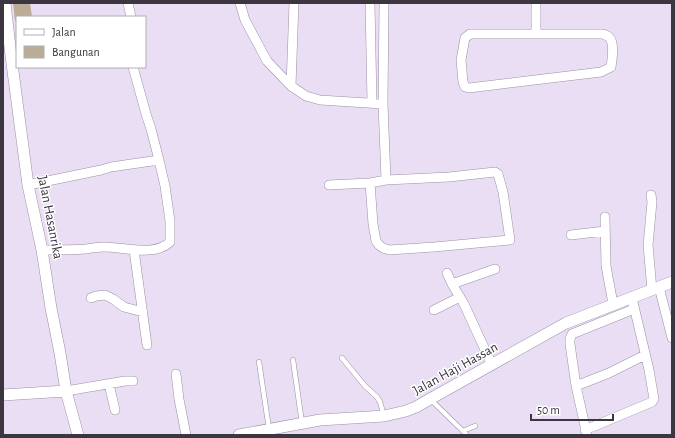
<svg xmlns="http://www.w3.org/2000/svg" width="675" height="438" viewBox="0 0 675 438" font-family="'Alegreya Sans',sans-serif">
<rect width="100%" height="100%" fill="#eadef4"/>
<path fill="#bbac98" d="M13,3h17l2,14h-15v3l-2,1z"/>
<g fill="none" stroke-linecap="round" stroke-linejoin="round">
<defs>
<path id="service" d="M342,358l23,28 12,11 3,5 4,14
M293,360l9,63
M259,362l10,67
M430,399l37,36
M463,431l12,-5"/>
<path id="minor" d="M128,3l3,14
M240,3l5,17 22,41 24,25 15,10 14,4 63,4
M370,3l2,100
M384,3l-1,101 3,76
M536,3v31
M470,34h133c2,1 5,2 6,3 6,6 3,23 2,30l-10,5 -132,16 -4,-1 -2,-5 -2,-22 4,-22z
M291,86l3,-83
M28,185l73,-15 10,-3 48,-7
M329,185l41,-2 16,-3 63,-3 46,-5 3,2 5,18 7,48 -76,7 -45,3 -6,-2 -4,-3 -3,-4 -3,-17 -3,-41
M651,195l1,7 -4,43 4,45
M605,217l1,49 7,38
M571,235l34,-4
M42,250c15,0 29,0 44,-1 6,-1 12,-2 18,-2 20,0 50,10 66,-5v-21l-5,-35 -6,-26 -8,-31 -5,-15 -13,-47
M134,250l13,95
M447,273l5,11 43,-15
M452,284l12,20 28,61
M659,287l13,51
M91,298l5,-2 9,-1 8,4 11,8 19,5
M434,310l26,-13
M176,374l3,25 7,36
M109,384l6,26
M576,386l33,-13 36,-18
M66,391l59,-10h8
M585,430l67,-28 2,-3 -5,-29 -17,-72
M587,435l-11,-49 -6,-42v-5l2,-5 62,-25"/>
<path id="tertiary" d="M5,3l6,53 17,129 14,65 9,58 9,45 6,38 12,44
M3,395l63,-4
M239,435l81,-15 64,-4 22,-5 10,-4 14,-8 136,-76 106,-41"/>
</defs>
<use href="#service" stroke="#9b90a4" stroke-width="5.5"/>
<use href="#minor" stroke="#9b90a4" stroke-width="10"/>
<use href="#tertiary" stroke="#9b90a4" stroke-width="12"/>
<use href="#service" stroke="#fff" stroke-width="4.5"/>
<use href="#minor" stroke="#fff" stroke-width="9"/>
<use href="#tertiary" stroke="#fff" stroke-width="11"/>
</g>
<g text-anchor="middle" stroke-width="3" stroke-linejoin="round" paint-order="stroke">
<g font-size="14" fill="#3b363f" stroke="#fff">
<text transform="translate(51 217) rotate(79)" y="5">Jalan Hasanrika</text>
<text transform="translate(455 368) rotate(-29)" y="5">Jalan Haji Hassan</text>
</g>
</g>
<rect width="675" height="438" fill="none" stroke="#3b363f" stroke-width="8"/>
<rect x="16" y="16" width="130" height="52" fill="#ffffff" stroke="#b1afb2"/>
<rect x="24" y="29" width="20" height="6" fill="#ffffff" stroke="#b1afb2"/>
<text x="52" y="36" font-size="12" fill="#3b363f">Jalan</text>
<rect x="24" y="46" width="20" height="12" fill="#bbac98" stroke="#b1afb2"/>
<text x="52" y="56" font-size="12" fill="#3b363f">Bangunan</text>
<path d="M531 414v6h82v-6" fill="none" stroke="#3b363f" stroke-width="2"/>
<text x="537" y="414" font-size="12" fill="#3b363f" stroke="#ffffff" stroke-width="3" paint-order="stroke">50 m</text>
</svg>
